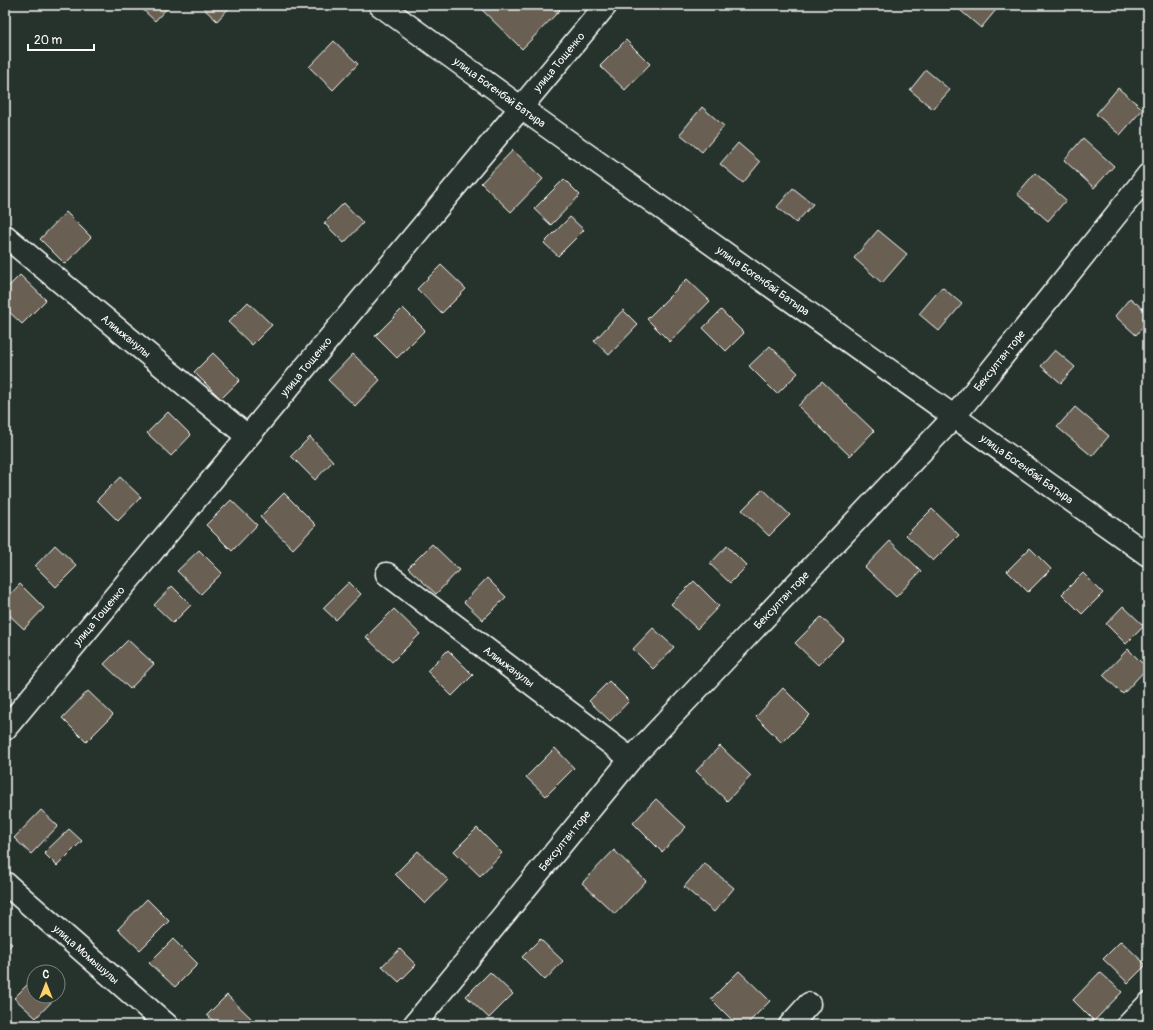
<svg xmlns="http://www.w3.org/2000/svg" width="1153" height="1030" viewBox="0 0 1153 1030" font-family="Pangolin,sans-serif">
<rect width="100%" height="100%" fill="#26332d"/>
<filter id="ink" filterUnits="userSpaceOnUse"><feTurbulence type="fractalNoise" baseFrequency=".025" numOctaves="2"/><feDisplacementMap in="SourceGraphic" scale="8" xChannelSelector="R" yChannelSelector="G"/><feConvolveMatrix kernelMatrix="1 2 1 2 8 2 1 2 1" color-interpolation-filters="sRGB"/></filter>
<g filter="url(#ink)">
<path fill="#696052" stroke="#fff" d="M138,5h32l-15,16z
M206,5h26l-15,16 -14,-13z
M477,5h78l5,5 -38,39z
M954,5h46l-19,23z
M626,40l24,24 -25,26 -25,-24z
M334,41l24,23 -25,26 -24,-23z
M926,70l24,20 -17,19 -23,-19z
M1118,88l25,21 -23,26 -24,-21z
M702,107l22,19 -22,26 -22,-18z
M1083,138l31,28 -20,22 -30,-28z
M738,143l22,19 -17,21 -23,-19z
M513,150l30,29 -32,33 -30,-29z
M1035,173l31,27 -18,21 -31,-27z
M564,179l16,16 -29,30 -17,-16z
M793,188l20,16 -17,19 -19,-16z
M344,203l19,20 -19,20 -20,-20z
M66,212l25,25 -26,27 -25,-25z
M570,217l14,13 -26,26 -14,-13z
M878,230l29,24 -25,29 -28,-25z
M441,265l25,24 -24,24 -25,-24z
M20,275l26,25 -24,24 -17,-16v-18z
M687,279l23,22 -40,41 -23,-23z
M942,287l20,17 -23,27 -20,-17z
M1130,298l18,15v8l-12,14 -21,-19z
M248,302l24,23 -20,20 -24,-23z
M403,308l22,22 -28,28 -22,-22z
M623,310l15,15 -29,30 -15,-14z
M721,310l23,23 -18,18 -23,-23z
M770,346l28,27 -21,21 -28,-28z
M1055,350l20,17 -14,16 -20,-17z
M213,353l27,27 -19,19 -27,-27z
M353,354l27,26 -25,26 -27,-26z
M822,381l52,50 -24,25 -52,-50z
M1075,407l34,29 -17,20 -35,-29z
M168,412l23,23 -20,21 -24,-23z
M310,437l23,24 -18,19 -24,-24z
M120,477l21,20 -23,24 -21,-21z
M763,489l27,26 -21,21 -27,-26z
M284,493l32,32 -23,24 -33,-32z
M231,500l26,25 -25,26 -26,-26z
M932,509l27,26 -26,26 -27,-26z
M890,541l31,30 -25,26 -31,-30z
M432,544l27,26 -23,24 -28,-26z
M55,545l22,21 -21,21 -21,-21z
M727,546l20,20 -17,17 -20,-19z
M1030,548l21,21 -23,23 -21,-21z
M199,550l23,23 -21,21 -24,-23z
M1083,573l20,20 -21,21 -20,-20z
M487,578l19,19 -23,23 -19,-18z
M694,581l25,25 -22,23 -26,-25z
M349,582l12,12 -25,26 -13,-12z
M20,584l24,24 -20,21 -19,-18v-11z
M172,586l19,19 -18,18 -19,-18z
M1123,606l21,20 -18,18 -20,-20z
M394,609l26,25 -28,28 -26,-25z
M821,617l23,22 -26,26 -23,-22z
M653,628l21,19 -21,22 -20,-20z
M128,640l26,24 -24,25 -26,-25z
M1128,649l19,19 -24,26 -20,-19z
M448,650l25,25 -21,21 -25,-25z
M609,681l20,20 -19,20 -21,-20z
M783,688l27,27 -28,28 -26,-26z
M88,691l25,24 -27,27 -24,-24z
M720,746l31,30 -24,25 -31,-30z
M555,748l19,20 -28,28 -20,-19z
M656,799l30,28 -24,25 -29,-29z
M41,810l17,16 -27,28 -17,-16z
M477,828l25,25 -22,23 -26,-25z
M69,829l13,12 -25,25 -13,-13z
M614,850l32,31 -31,33 -33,-31z
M418,851l30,29 -23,24 -30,-30z
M704,863l30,25 -20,24 -30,-25z
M147,899l22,22 -29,29 -22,-21z
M5,937l7,7 -7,7z
M173,939l25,25 -23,23 -26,-24z
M540,939l23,22 -18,19 -23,-23z
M1121,941l25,24 -18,18 -25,-24z
M400,949l16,16 -17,17 -17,-16z
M739,971l31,30 -24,24h-9l-26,-26z
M490,972l23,22 -24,24 -23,-22z
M1100,972l22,20 -28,29 -21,-21z
M34,978v18h23l-21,22 -22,-20z
M227,995l26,25 -5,5h-30l-11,-10z"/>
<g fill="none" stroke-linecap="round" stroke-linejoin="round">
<defs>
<g id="minor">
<path id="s1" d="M380,5l140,102 628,448"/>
<path id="s2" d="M5,236l242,200"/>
<path id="s3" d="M387,574l244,185"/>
<path id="s4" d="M5,729l601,-724"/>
<path id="s5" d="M5,883l162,142"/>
<path id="s6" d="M414,1025l217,-266 322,-341 195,-243"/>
<path d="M790,1025l19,-21"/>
<path d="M1128,1025l20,-21"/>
</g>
</defs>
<use href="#minor" stroke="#fff" stroke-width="25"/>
<use href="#minor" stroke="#26332d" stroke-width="22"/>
</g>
</g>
<g text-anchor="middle" stroke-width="3" stroke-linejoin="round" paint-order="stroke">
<g font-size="11" fill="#fff" stroke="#26332d">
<text dy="4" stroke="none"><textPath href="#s4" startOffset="867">улица Тощенко</textPath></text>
<text dy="4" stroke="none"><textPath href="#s1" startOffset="148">улица Богенбай Батыра</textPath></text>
<text dy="4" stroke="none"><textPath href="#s1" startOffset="472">улица Богенбай Батыра</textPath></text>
<text dy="4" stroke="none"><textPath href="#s2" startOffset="157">Алимжанулы</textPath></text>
<text dy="4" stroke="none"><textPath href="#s6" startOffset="886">Бексултан торе</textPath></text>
<text dy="4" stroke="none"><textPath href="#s4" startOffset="471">улица Тощенко</textPath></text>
<text dy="4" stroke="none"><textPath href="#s1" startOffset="796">улица Богенбай Батыра</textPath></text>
<text dy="4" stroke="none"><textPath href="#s6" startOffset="562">Бексултан торе</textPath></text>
<text dy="4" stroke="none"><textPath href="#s4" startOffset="147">улица Тощенко</textPath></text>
<text dy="4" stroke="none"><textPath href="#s3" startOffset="153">Алимжанулы</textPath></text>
<text dy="4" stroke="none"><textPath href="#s6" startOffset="238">Бексултан торе</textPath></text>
<text dy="4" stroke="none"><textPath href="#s5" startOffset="108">улица Момышулы</textPath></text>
</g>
</g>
<rect width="1153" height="1030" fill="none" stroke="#26332d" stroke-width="20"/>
<rect x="10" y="10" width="1133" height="1010" fill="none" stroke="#fff" stroke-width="1.5" filter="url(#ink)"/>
<g transform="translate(46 984)"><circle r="19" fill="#26332d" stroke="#7d8581"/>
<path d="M0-3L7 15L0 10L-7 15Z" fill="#ffd166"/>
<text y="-6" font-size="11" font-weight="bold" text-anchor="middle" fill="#ffffff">С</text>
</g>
<path d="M28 44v6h66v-6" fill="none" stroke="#ffffff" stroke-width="2"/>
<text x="34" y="44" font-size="12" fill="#ffffff" stroke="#26332d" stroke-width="3" paint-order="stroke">20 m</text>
</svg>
